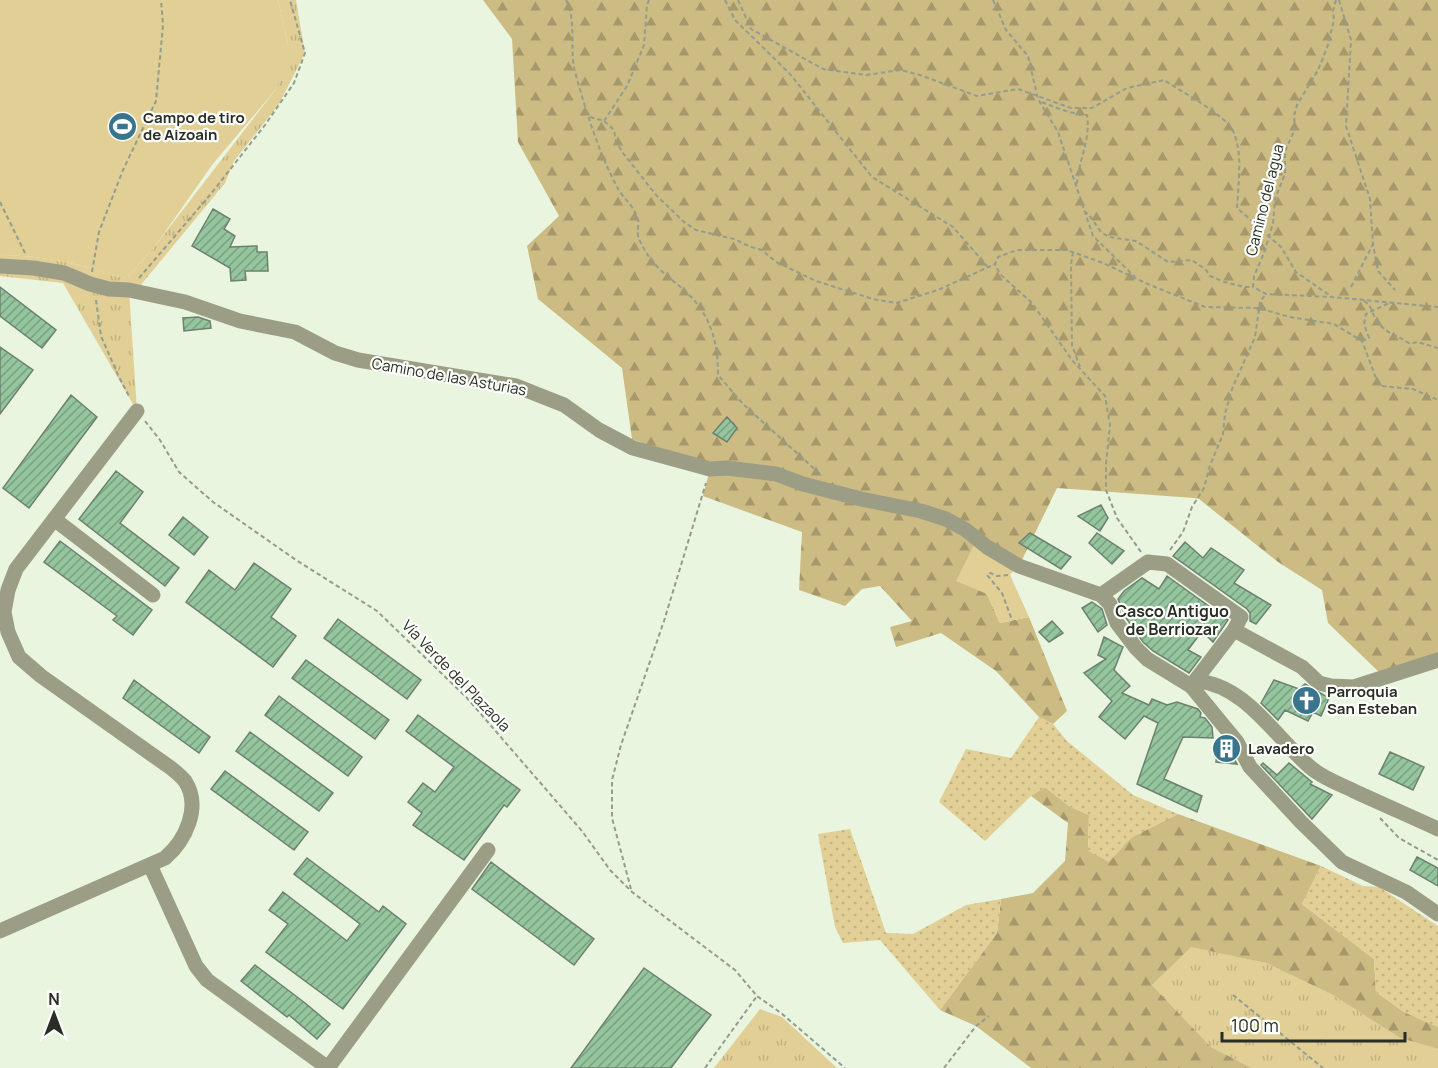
<svg xmlns="http://www.w3.org/2000/svg" width="1438" height="1068" viewBox="0 0 1438 1068" font-family="Manrope,sans-serif">
<defs>
<pattern id="grass-tufts" width="24" height="20" patternUnits="userSpaceOnUse" patternTransform="scale(1.5)"><rect width="24" height="20" fill="#e1cf96"/><path d="M3 7l-1-3M5 7V3M7 7l1-3M15 17l-1-3M17 17v-4M19 17l1-3" fill="none" stroke="#c1b281"/></pattern>
<pattern id="forest-firs" width="22" height="20" patternUnits="userSpaceOnUse" patternTransform="scale(1.5)"><rect width="22" height="20" fill="#ccbb82"/><path d="M5 1l3.5 6h-7zM16 11l3.5 6h-7z" fill="#a6986a"/></pattern>
<pattern id="garden-dots" width="8" height="8" patternUnits="userSpaceOnUse" patternTransform="scale(1.5)"><rect width="8" height="8" fill="#e1cf96"/><path d="M2 2h.1M6 6h.1" fill="none" stroke="#c1b281" stroke-width="1.8" stroke-linecap="round"/></pattern>
<pattern id="building-hatch" width="6" height="6" patternUnits="userSpaceOnUse" patternTransform="scale(1.5)"><rect width="6" height="6" fill="#94c59d"/><path d="M-1 1l2-2M0 6l6-6M5 7l2-2" fill="none" stroke="#79a080"/></pattern>
</defs>
<rect width="100%" height="100%" fill="#e9f5df"/>
<path fill="url(#grass-tufts)" d="M278,0h18l9,53 -26,51 -45,57 -9,22 -85,103 -11,4 8,121 -74,-128 -63,-7v-21c30,0 63,5 93,14 14,4 20,9 35,8l30,-35 118,-153 12,-45z
M1191,946l75,17 65,31 69,44 38,11v19h-186l-41,-21 -59,-62z
M760,1009l22,8 55,51h-123z"/>
<path fill="url(#forest-firs)" d="M483,0h955v655l-58,18 -52,-50 -6,-33 -44,-28 -79,-63 -5,-1 -137,-10 -38,78 -44,-23 12,51 13,29 29,-6 38,94 -14,13 -14,-7 -43,-46 -55,-38 -45,14 -6,-20 22,-6 -32,-35 -18,3 -17,17 -46,-16 3,-58 -99,-36 7,-27 -78,-30 -10,-71 -84,-69 -11,-53 32,-30 -41,-74 -6,-103z
M1045,787l24,19 20,9 -1,36 44,-14 46,-23 143,52 -19,38 72,55 2,33 28,20 34,15v22l-38,-11 -69,-44 -65,-31 -75,-16 -39,38 59,62 41,21h-221l-55,-42 -36,-16 57,-77 4,-34 32,-6 32,-32 3,-38 -37,-27z"/>
<path fill="#e1cf96" d="M0,0h278l10,44 -2,21 -10,24 -64,76 -54,77 -30,35c-15,1 -21,-4 -35,-8 -30,-9 -63,-14 -93,-14z
M975,543l42,23 -7,9 19,42 -29,6 -13,-29 -31,-13z"/>
<path fill="url(#garden-dots)" d="M1039,717l14,7 14,17 66,54 45,19 -46,23 -23,25 -21,-11 1,-36 -20,-9 -24,-19 -14,9 -46,45 -46,-39 27,-53 45,9z
M850,829l36,104 27,1 53,-29 35,-6 -4,34 -57,77 -60,-70 -37,3 -8,-16 -17,-93z
M1321,866l42,20 16,1 59,39v101l-34,-15 -28,-20 -2,-33 -72,-55z"/>
<path fill="url(#building-hatch)" stroke="#6e8071" stroke-width="1.5" d="M213,209l17,10 -6,10 11,7 -5,11 27,-1v6h10l1,19h-23l1,9 -15,1 -1,-13 -38,-22z
M0,287l56,43 -14,18 -42,-32z
M198,317l12,4 1,7 -27,3 -1,-13z
M0,347l33,23 -33,44z
M71,395l26,22 -68,91 -26,-20z
M727,417l10,11 -10,14 -14,-9z
M116,471l27,21 -23,31 59,45 -14,18 -86,-67z
M1101,505l7,13 -8,13 -22,-15z
M183,517l25,20 -14,18 -25,-20z
M1030,533l41,24 -10,12 -42,-26z
M1097,533l27,18 -12,13 -23,-21z
M60,541l92,69 -19,25 -20,-15 4,-4 -73,-54z
M1185,542l18,16 8,-10 33,22 -10,13 37,22 -15,19 -6,-3v-8l-3,-4 -74,-53z
M254,563l37,26 -20,28 25,19 -23,31 -87,-65 23,-32 26,20z
M1167,576l61,44 -15,22 -11,-11 -14,19 13,7 -12,16 -36,-22 -10,-9 -17,-24 -8,-19 6,-8 18,-13 17,11z
M1092,602l10,7 5,16 -9,7 -16,-24z
M338,619l83,61 -14,19 -83,-61z
M1052,621l11,12 -14,9 -10,-10z
M1104,637l19,10 -9,23 16,16 -8,7 27,12 3,-6 15,6 10,-3 21,7 3,4 -1,4 5,1 7,9 1,11 -30,-1 -19,42 38,17 -5,16 -60,-28 21,-61 -14,-7 -19,23 -26,-22 13,-16 -28,-28 22,-14 -8,-4z
M306,660l83,60 -14,19 -83,-61z
M134,680l76,57 -11,16 -76,-55z
M1274,680l25,9 6,-5 24,14 -8,18 -8,-4 -5,9 -23,-11 -7,10 -17,-17z
M279,696l83,61 -14,19 -83,-61z
M418,715l102,75 -13,17 -3,-2 -40,55 -51,-35 9,-12 -14,-11 15,-19 12,9 19,-25 -48,-36z
M250,732l83,61 -14,18 -83,-60z
M1218,743h7l12,21 -21,-2z
M1390,752l34,15 -11,23 -34,-16z
M1263,763l14,12 12,-12 23,19 -2,2 22,11 -20,24 -51,-54z
M225,771l83,61 -14,18 -83,-61z
M1417,857l21,11v18l-28,-16z
M307,858l72,54 4,-6 23,18 -63,85 -77,-57 22,-28 -19,-14 14,-18 64,49 13,-17 -66,-50z
M491,862l103,77 -20,26 -102,-76z
M255,965l50,38 25,21 -13,15 -28,-24 -2,2 -46,-36z
M644,968l67,47 -14,18 -26,35h-100z"/>
<g fill="none" stroke-linecap="round" stroke-linejoin="round">
<path stroke="#949d8d" stroke-width="2" stroke-dasharray="4.5 3" stroke-linecap="butt" d="M566,0c11,21 3,49 9,72 11,39 23,79 42,115 5,10 17,19 20,30 3,7 -1,15 2,22 14,31 30,36 51,57 22,22 28,49 28,79l25,29 77,70
M725,0l10,20 55,54 82,103 81,50 34,39
M738,0l13,29 72,40 43,6 34,-5 20,5 57,21 41,-7 53,19h21l35,-20 37,-8c16,11 64,36 70,53 9,23 4,52 3,75l44,39 15,25 36,25
M993,0l13,30 22,26 10,43 20,33 35,104 42,41
M1336,0l-3,11 1,9 -7,28 -9,22 -21,35 -3,11 1,13 -10,22v23l-10,25 -2,24 -9,30 -10,23 -1,11 13,7 66,3 106,10
M1339,0l12,40 -5,86 24,73 3,45 5,27 17,19
M1042,102c11,5 33,13 45,13 4,25 -9,46 -10,70
M590,117l14,4 10,9 2,11 7,12 33,42 28,27 12,8 38,9 17,8 11,3 14,12 40,19 57,18 23,4 42,-13 57,-26
M604,121l23,-35 17,-41 3,-40 2,-5
M0,202l25,51
M1084,211l5,4 12,17 8,5 27,4 32,21 24,-2 14,10 4,6 14,6 21,5h8
M1073,252l-2,13 1,80 8,22
M92,272l7,-40 24,-62 33,-69 7,-76 -2,-25
M139,278l71,-83 55,-70 29,-42 11,-30 -15,-53
M1351,287l22,-43
M96,300l5,36 17,39 12,23
M1364,301c10,6 8,17 16,24 10,10 19,11 30,19l7,-2 21,6
M1362,341l7,-3 -5,-14 2,-10 23,-11
M145,421l15,19 19,32 34,30 83,58 81,51 90,87 115,133 28,39 22,22 103,78 22,26 24,17 64,55
M1170,550l13,-18 9,-25 12,-19 5,-20 14,-34 2,-20 7,-25 23,-52 5,-35 5,-7
M1141,552l-24,-34 -11,-28v-26l4,-39 -5,-29 -33,-36 -40,-57 -32,-29 -5,-10 3,-7 19,-7h50l36,13 47,22 55,22 53,1 32,9 44,7 28,17 14,37 5,8 32,3 25,11
M1008,575l-11,1 -7,-3 -3,2 15,18 10,27
M1380,818l19,20 39,22
M631,889l-19,-71v-38l9,-35 43,-124 42,-138
M1233,995l90,73
M705,1068l52,-72
M944,1068l32,-42 13,-10"/>
<path stroke="#9b9e85" stroke-width="15" d="M0,266l33,2 31,5 26,11 19,5 20,1 56,12 55,19 55,11 40,21 23,7 158,26 48,19 35,25 34,18 77,21 17,-1 49,6 27,10 58,15 60,12 25,8 20,11 21,17 32,19 82,29 9,9 7,19 19,25 11,11 44,27 46,56 13,25 51,55 41,40 64,30 32,22
M54,519l99,76
M1101,595l47,-33 19,2 74,53 -7,13 -43,56
M1234,630l68,37 17,16 12,3 23,1 84,-27
M1196,681c49,3 80,57 114,86 12,11 30,17 44,24 28,13 56,25 84,38
M150,865l46,101 11,14 121,88
M0,931l165,-73c20,-17 37,-51 20,-77 -4,-5 -9,-9 -14,-13l-130,-92 -22,-19 -11,-25 -4,-20 4,-22 8,-21 121,-158
M328,1068l160,-218"/>
</g>
<defs>
<symbol id="stadium-disc" viewBox="-11 -11 22 22"><circle r="9.5" fill="#39758c" stroke="#fcfefa"/><path d="M0-5a6.5 5 0 1 0 0 10a6.5 5 0 1 0 0-10ZM-3.5-1.8h7v3.6h-7Z" fill="#fff"/></symbol>
<symbol id="church-disc" viewBox="-11 -11 22 22"><circle r="9.5" fill="#39758c" stroke="#fcfefa"/><path d="M-1.2-6h2.4v3.5h3.3v2.4h-3.3V6h-2.4V-.1h-3.3v-2.4h3.3Z" fill="#fff"/></symbol>
<symbol id="building-disc" viewBox="-11 -11 22 22"><circle r="9.5" fill="#39758c" stroke="#fcfefa"/><path d="M-4-6H4V6H1V3H-1V6H-4ZM-2.5-4.3h1.7v1.8h-1.7ZM.8-4.3h1.7v1.8H.8ZM-2.5-1h1.7V.8h-1.7ZM.8-1h1.7V.8H.8Z" fill="#fff"/></symbol>
</defs>
<g fill-rule="evenodd">
<use href="#stadium-disc" x="106" y="110" width="33" height="33"/>
<use href="#church-disc" x="1290" y="684" width="33" height="33"/>
<use href="#building-disc" x="1210" y="732" width="33" height="33"/>
</g>
<g text-anchor="middle" stroke-width="4.5" stroke-linejoin="round" paint-order="stroke">
<g font-size="15" font-weight="bold" fill="#282d25" stroke="#fcfefa" text-anchor="start">
<text x="143" y="123">Campo de tiro<tspan x="143" dy="17">de Aizoain</tspan></text>
<text x="1327" y="697">Parroquia<tspan x="1327" dy="17">San Esteban</tspan></text>
<text x="1248" y="754">Lavadero</text>
</g>
<g font-size="15" fill="#282d25" stroke="#fcfefa">
<text transform="translate(1265 200) rotate(-76)" y="5">Camino del agua</text>
<text transform="translate(449 377) rotate(10)" y="5">Camino de las Asturias</text>
<text transform="translate(456 676) rotate(46)" y="5">Vía Verde del Plazaola</text>
</g>
<g font-size="16" font-weight="bold" fill="#282d25" stroke="#fcfefa">
<text x="1172" y="617">Casco Antiguo<tspan x="1172" dy="18">de Berriozar</tspan></text>
</g>
</g>
<g transform="translate(54 1014)" stroke="#fcfefa" stroke-width="4.5" paint-order="stroke">
<path d="M0-4.5L10 22L0 15L-10 22Z" fill="#282d25"/>
<text y="-9" font-size="16" font-weight="bold" text-anchor="middle" fill="#282d25">N</text>
</g>
<path d="M1222 1032v9h183v-9" fill="none" stroke="#282d25" stroke-width="3"/>
<text x="1231" y="1032" font-size="18" fill="#282d25" stroke="#fcfefa" stroke-width="4.5" paint-order="stroke">100 m</text>
</svg>
